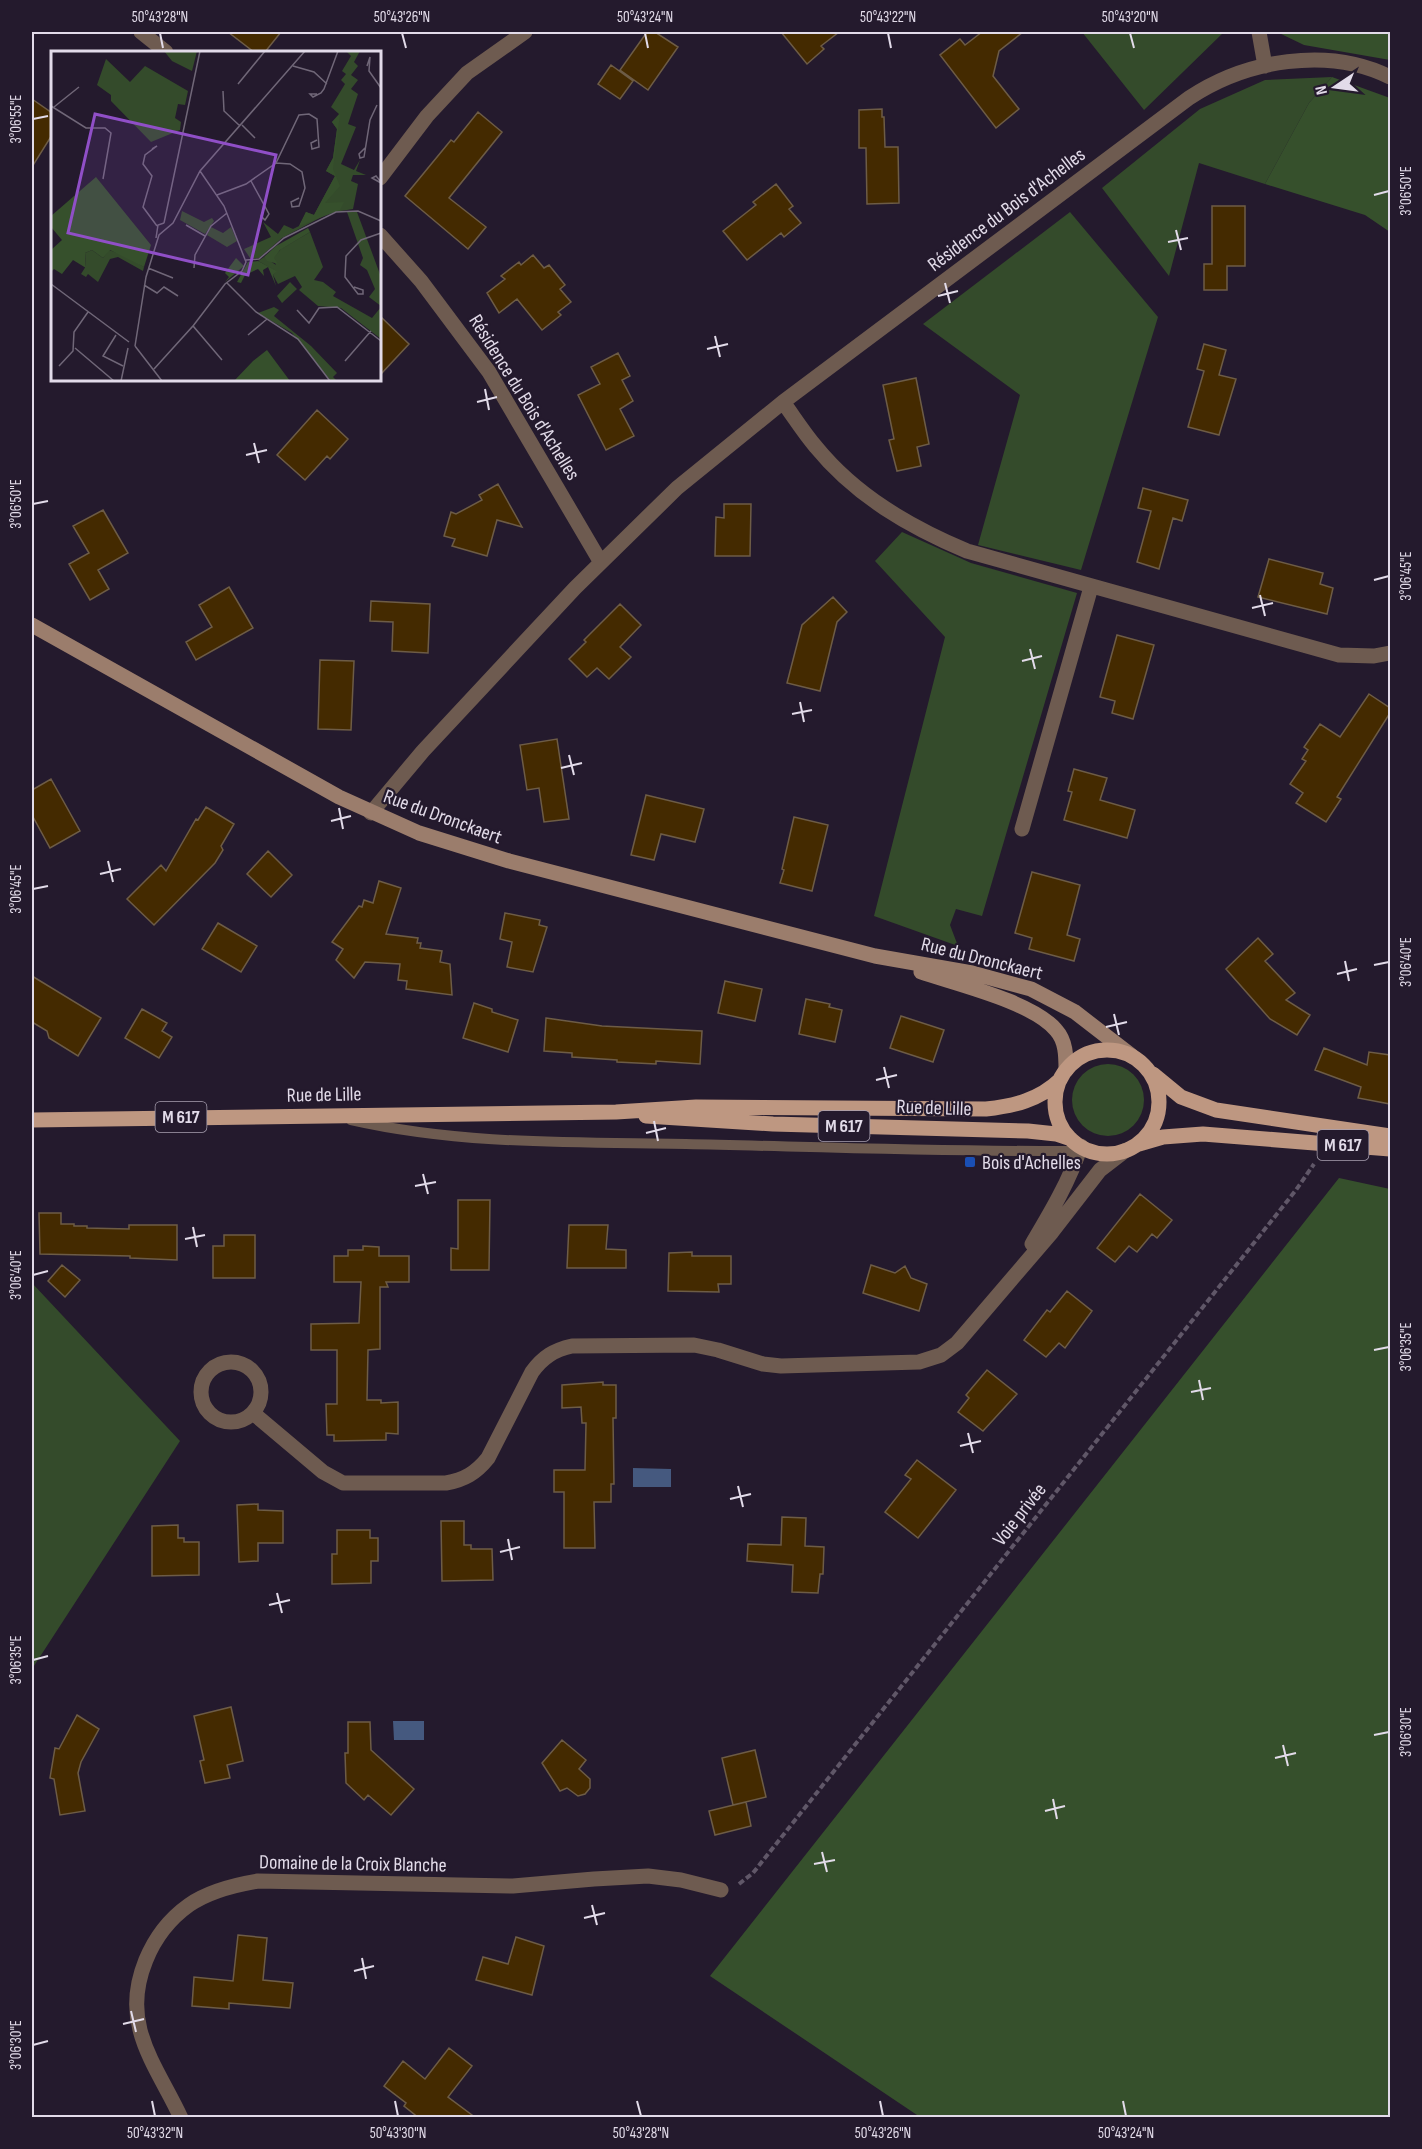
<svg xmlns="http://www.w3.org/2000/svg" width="1422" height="2149" viewBox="0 0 1422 2149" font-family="'Sofia Sans Condensed',sans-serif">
<rect width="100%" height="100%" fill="#241a2d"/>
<path fill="#344b2b" d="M1082,32h142l-80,78z
M1332,77l-23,26 -44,81 -66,-21 -30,113 -67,-88 98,-79 65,-29z
M1070,212l88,105 -77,253 -103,-25 42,-150 -97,-71z
M902,532l69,31 106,30 -95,323 -26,-7 -6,16 8,21 -84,-30 71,-279 -70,-76z
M1072 1100a36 36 0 1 1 72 0a36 36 0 1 1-72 0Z
M32,1283l148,158 -148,228z"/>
<path fill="#36502c" d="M1277,32h113v28l-86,-15z
M1332,77l58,21v134l-25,-17 -100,-31 44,-81z
M1339,1178l51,11v928h-470l-210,-141z"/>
<path fill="#45597f" d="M633,1468l38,1v18h-38z
M393,1721h31v19h-30z"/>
<path fill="#442a00" stroke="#6d5c46" stroke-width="1.5" d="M228,32h53l-16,20h-11z
M647,32h8l23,15 -30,43 -28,-20z
M781,32h58l-18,14 3,3 -17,15z
M982,32h41l-24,19 -6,25 26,33 -23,19 -56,-73 20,-16 5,6z
M611,65l22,16 -13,18 -22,-15z
M32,99l20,14v22l-20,32z
M882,109v8h2l1,30h13l1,56 -32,1 -1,-56h-7v-38z
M478,112l24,20 -53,66 37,29 -18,22 -63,-53 46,-56 3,2z
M776,184l17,22 -4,3 12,14 -17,14 -3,-4 -34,27 -24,-29 33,-26 -3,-3z
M1212,206h33v60h-18v24h-23v-26h8z
M533,255l11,13 5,-3 16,20 -5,4 11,13 -13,10 3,3 -19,15 -25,-31 -18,14 -12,-20 18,-14 -4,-3 18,-14 2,3z
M380,316l29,28 -29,31z
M1204,344l22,6 -7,25 17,4 -17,56 -31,-8 16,-56 -7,-2z
M618,353l12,23 -8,4 11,21 -13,8 14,27 -28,14 -28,-55 22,-11 -9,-17z
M916,378l13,66 -12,3 4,19 -24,5 -8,-31 5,-1 -11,-54z
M317,410l31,29 -18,20 -3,-3 -22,24 -28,-25z
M498,484l24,43 -25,-7 -10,36 -35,-10 3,-7 -11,-3 7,-24 5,2 26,-14 -3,-5z
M1143,488l45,12 -6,21 -9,-3 -14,51 -22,-7 14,-51 -13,-3z
M724,504h27l-1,52h-35l1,-39 8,1z
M103,510l25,43 -30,17 11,19 -19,11 -21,-36 20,-11 -16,-27z
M1269,559l54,14 -3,11 13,4 -6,26 -69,-17z
M229,587l24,41 -57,32 -10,-18 26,-15 -13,-22z
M833,597l14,15 -10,10 -17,69 -33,-8 15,-58z
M371,601l59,3 -2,49 -36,-2 1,-29 -23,-1z
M620,604l21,21 -21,22 11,10 -22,22 -12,-11 -10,9 -18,-18 17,-17 -2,-2z
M1117,635l37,10 -21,74 -21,-6 3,-12 -15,-4z
M320,660l34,1 -3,69 -33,-1z
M1369,694l21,14v5l-53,84 4,2 -15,23 -30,-19 7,-10 -13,-9 16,-23 -4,-2 6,-9 -4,-3 16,-23 20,13z
M557,739l12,80 -25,3 -5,-34 -12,2 -7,-45z
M1074,769l33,9 -7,22 35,10 -8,28 -63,-18 8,-28 -4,-1z
M51,779l29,52 -30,17 -18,-33v-25z
M646,795l58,14 -9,33 -34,-8 -7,26 -23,-5z
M206,807l28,17 -13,22 2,4 -8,13 -61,62 -27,-26 34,-34 5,6 30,-52 2,1z
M794,817l34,8 -16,66 -32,-8 4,-13 -2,-1z
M268,851l24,24 -21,22 -24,-23z
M1032,872l48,13 -13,50 13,4 -6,22 -45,-12 3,-11 -17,-5z
M379,881l22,7 -15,46 32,4 -1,5h4l-1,5 22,3 -2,11 10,2 2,31 -46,-6 1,-8 -9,-1 2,-16 -35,-2 -11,16 -18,-18 7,-11 -11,-7 27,-36 3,1 2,-7 9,3z
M505,913l35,7 -1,5 8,2 -14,45 -26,-5 5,-25 -12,-3z
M218,923l39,23 -16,26 -39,-23z
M1258,938l15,16 -8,7 30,32 -9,7 24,15 -13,20 -27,-16 -44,-50z
M32,976l69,42 -23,38 -29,-18 -2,-7 -15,-9z
M725,981l37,8 -7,32 -37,-8z
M806,999l24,5 -1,3 13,3 -7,32 -36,-8z
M474,1003l18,6v3l26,8 -10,32 -45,-14z
M142,1009l25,14 -5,8 10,6 -13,21 -34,-20z
M901,1016l43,14 -11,32 -43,-14z
M546,1018l56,8 100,5 -2,33 -44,-3v3l-39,-2v-2l-45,-3v-4l-28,-2z
M1324,1048l43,17 2,-13 21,3v49l-32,-6 3,-11 -46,-17z
M1140,1194l32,26 -15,18 -5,-4 -15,18 -8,-6 -14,16 -18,-14z
M458,1200h32l-1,70h-38v-22l7,1z
M39,1213h22v11h13v2h13v2l42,1v-4h48v35l-47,-2v-2l-90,-2z
M569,1225h39l-2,24 20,1v18h-59z
M224,1235h31v43h-42v-32h11z
M363,1246l16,1v9h30v26h-23l2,5h-8v62l-12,1 -1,50h14v3l17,-1v32l-12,-1v7l-52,1v-6h-7l-1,-31h11v-54h-26v-26l48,-1 2,-41h-27v-26h14v-6h15z
M692,1252v4h39v28h-13l1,8 -51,-1 1,-38z
M62,1265l18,15 -15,17 -17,-16z
M871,1265l24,8 10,-7 6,12 16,6 -8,27 -56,-18z
M1067,1291l25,20 -27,37 -6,-5 -13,14 -22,-17 23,-30 3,2z
M987,1370l30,24 -34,37 -25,-19 11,-14 -3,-3z
M603,1382v3h13v33h-3l1,66h-3v18h-17l1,46h-31v-56h-10v-22h31l1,-47h-4l-1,-16 -19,1v-23z
M917,1460l39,30 -38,48 -33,-26 26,-33 -6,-4z
M258,1504v6l25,1v32h-25v18l-19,1 -2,-57z
M782,1517l24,1 -1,28 19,1 -1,27h-3l-2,19 -26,-1 1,-27 -46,-4 1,-17 33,1z
M441,1521h23v24h7v4h21l1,31 -51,1z
M178,1525v13h6v4h15v33l-47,1v-50z
M337,1530h33v8h8v23h-7v22l-39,1v-30h5z
M231,1707l12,54 -16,4 3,13 -25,5 -5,-22 4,-1 -10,-44z
M77,1715l22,14 -18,33 -3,11 7,38 -25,4 -6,-36 -4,-1 5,-30 4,1z
M348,1722h22l1,28 43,39 -23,26 -23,-20 -4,5 -18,-17 -1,-30h3z
M562,1740l24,20 -7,9 11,10v9l-5,6 -7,2 -11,-8 -7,3 -18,-28z
M755,1750l11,47 -33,8 -11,-47z
M746,1802l5,24 -36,9 -6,-24z
M238,1935l29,3 -4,42 30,3 -3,25 -61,-5v6l-37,-3 2,-29 39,4z
M516,1937l28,9 -12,49 -56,-15 7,-23 25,7z
M449,2048l23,18 -24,31 28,21h-57l-15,-12 2,-3 -22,-17 19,-25 22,18z"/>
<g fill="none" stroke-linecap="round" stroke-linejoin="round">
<path stroke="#605768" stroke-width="4" stroke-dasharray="6 3" stroke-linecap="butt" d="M739,1884l14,-11 543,-683 18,-26"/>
<path stroke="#6e5b50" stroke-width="10" d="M351,1120c110,25 224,22 335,24 135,3 270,8 405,7"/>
<path stroke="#6e5b50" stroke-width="15" d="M141,32l25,20
M1259,32l6,34
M380,178l47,-62 40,-43 58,-41
M380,235l41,46 68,91 111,189
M783,402c11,15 21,31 33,45 40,49 94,80 151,104l372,104 35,1 16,-3
M371,813l52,-62 152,-163 102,-100 106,-86 406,-304c57,-38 139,-52 201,-21
M1022,829l69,-242
M1032,1244c19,-32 37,-62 49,-98
M201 1392a30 30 0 1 1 60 0a30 30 0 1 1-60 0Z
M253,1413l70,59 20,11h103c18,-3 30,-10 42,-25l44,-86c11,-15 22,-22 40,-26l122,-1 24,5 45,14 18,2 138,-4 22,-7 16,-12 95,-111 48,-62 26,-20
M181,2118c-13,-29 -33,-57 -41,-88 -12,-46 11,-98 49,-125 20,-14 45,-20 69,-24l255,5 81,-7 54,-3 33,4 40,10"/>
<path stroke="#9b7d6c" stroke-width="15" d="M32,625l307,172 80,36 90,28 366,95 97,17 59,16 44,23 57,44
M921,972c35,12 112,30 135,58 10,11 10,26 10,40"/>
<path stroke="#be9781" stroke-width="15" d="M1055 1102a52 52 0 1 1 104 0a52 52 0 1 1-104 0Z
M1153,1074l28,23 35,13 174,26
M646,1116l127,8 255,7 28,3 15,5
M32,1120l584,-8 80,-5 290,2c28,-3 53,-9 74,-29
M1139,1144l24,-7 40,-3 187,15"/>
</g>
<path fill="none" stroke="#e2dbe9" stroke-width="2" d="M160,33l3,15M402,33l4,15M645,33l3,15M888,33l3,15M1130,33l4,15M33,119l15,-3M1374,195l15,-4M1176,230l5,20M1168,242l20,-4M945,283l5,20M938,296l20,-5M715,336l5,21M707,349l21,-5M485,389l4,21M477,402l20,-5M254,443l5,20M246,455l21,-5M33,504l15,-3M1374,580l15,-4M1260,595l5,21M1252,608l21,-5M1030,649l5,20M1022,661l20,-5M800,702l4,20M792,714l20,-4M569,755l5,20M561,768l21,-5M339,808l4,21M331,821l20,-5M108,861l5,21M100,874l21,-5M33,889l15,-3M1345,961l4,20M1374,965l15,-3M1337,974l20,-5M1114,1014l5,21M1106,1027l21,-5M884,1067l5,21M876,1080l21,-5M654,1121l4,20M646,1133l20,-5M423,1174l5,20M415,1186l21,-4M193,1227l4,20M185,1239l20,-4M33,1275l15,-4M1374,1350l15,-3M1199,1380l4,20M1191,1392l20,-4M968,1433l5,20M960,1446l21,-5M738,1486l5,21M730,1499l21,-5M508,1539l4,21M500,1552l20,-5M277,1593l5,20M269,1605l21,-5M33,1660l15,-4M1374,1735l15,-3M1283,1745l5,21M1275,1758l21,-5M1053,1799l4,20M1045,1811l20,-5M822,1852l5,20M814,1864l21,-4M592,1905l5,20M584,1918l21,-5M362,1958l4,21M354,1971l20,-5M131,2011l5,21M123,2024l21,-5M33,2045l15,-4M152,2101l3,15M395,2101l3,15M637,2101l4,15M880,2101l3,15M1123,2101l3,15"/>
<rect fill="#1a4fb4" stroke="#241a2d" stroke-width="2" x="964" y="1156" width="12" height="12" rx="3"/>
<g text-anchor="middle" stroke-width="4.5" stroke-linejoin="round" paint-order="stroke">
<g fill="#241a2d" stroke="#a9a1b1" stroke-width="1.5">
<rect x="155.5" y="1102" width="51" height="30" rx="4.5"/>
<rect x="818.5" y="1111" width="51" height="30" rx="4.5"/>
<rect x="1317.5" y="1130" width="51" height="30" rx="4.5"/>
</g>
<g font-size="18" font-weight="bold" fill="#e2dbe9">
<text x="181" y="1123">M 617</text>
<text x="844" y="1132">M 617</text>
<text x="1343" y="1151">M 617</text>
</g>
<g font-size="20" fill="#e2dbe9" stroke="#241a2d">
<text transform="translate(1006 209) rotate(-37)" y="7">Résidence du Bois d'Achelles</text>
<text transform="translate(525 397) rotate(58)" y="7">Résidence du Bois d'Achelles</text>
<text transform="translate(443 816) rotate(20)" y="7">Rue du Dronckaert</text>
<text transform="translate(982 958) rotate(14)" y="7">Rue du Dronckaert</text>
<text transform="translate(324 1094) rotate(-1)" y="7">Rue de Lille</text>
<text transform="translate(934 1107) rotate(2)" y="7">Rue de Lille</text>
<text transform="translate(1019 1514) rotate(-52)" y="7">Voie privée</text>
<text transform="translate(353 1863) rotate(1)" y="7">Domaine de la Croix Blanche</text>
</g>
<g font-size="20" fill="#e2dbe9" stroke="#241a2d" text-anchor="start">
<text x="982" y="1169">Bois d'Achelles</text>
</g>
</g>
<g transform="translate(51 51)">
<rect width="330" height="330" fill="#241a2d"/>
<path d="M113,0h33l-5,20 -20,-10zM309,0l-6,11 4,4 -7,9 7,5 -7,9 7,5 -10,30 8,3 -15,37 13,6 6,-10 -4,11 10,4h-13l-2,6 7,3 -5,25 -24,4 -47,25 -23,20h-9l-6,-9 27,-12 -8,-15 15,12 6,-9 9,4 6,-3 7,-14 8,3 21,-39 -9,-5 7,-13 4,-29 -5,-7 7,-8 -8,-7 14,-23 -4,-4 5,-6 -4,-3 9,-15 -4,-4zM55,8l24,23 15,-16 43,25 -3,14 -7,-1 -3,14 6,4 -1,8 -29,12 -40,-41v-6l-14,-10zM131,160l22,11 8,-4 2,3 -9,13 -25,-14zM296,161h10l24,65v29l-12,-9 6,-8 -8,-19 -7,-5 3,-7zM160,176l12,6 8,-6 6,14 -10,6 -20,-12zM259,181l13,35 -9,13 9,2 13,10 -3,4 39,22 9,-11v32l-40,-31 -23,-2 -19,-16 3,-3 -7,-11 -17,8 -5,-9 3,-4 -18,-10 6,-4 12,8 -3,-7 8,-9zM41,199l11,8 6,-8 17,6 18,11 -1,4 -25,-14 -8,2 -12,23 -10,-8 -2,3 -5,-3 5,-8 -1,-13zM239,231l7,7 -15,14 -5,-7zM223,256l5,3 -5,6 37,30 26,27 -4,4 4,4h-6l-39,-48 -34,-20z" fill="#344b2b"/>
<path d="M289,63l-7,55 7,17 -15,17 19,-1 -4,8 -41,16 7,-14 8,3 21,-39 -9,-5 7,-13 4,-29 -5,-7zM45,126l55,68 -7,22 -34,-17 -7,8 -11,-8 -7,3 1,15 -13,-8 -11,14 -8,-5 -3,3v-22l11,-10 -11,-13v-11zM257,177l2,4 -30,18 -6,8 4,6 -11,-3 -3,-4 12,-11zM185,207l8,8 -19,16 4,-5 -4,-4zM207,210l19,10 -4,4 3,11 -8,-19 -5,3 1,6 -6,-7 -13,6 -4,8 -4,-1 11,-20zM216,299l23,31h-56l19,-20z" fill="#36502c"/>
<path fill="none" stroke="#706778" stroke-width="1.5" d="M242,15l21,6 13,12M316,15l3,-9 -1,14 12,17M187,33l27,-33M172,40l1,20 16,15M266,43h-7l3,3 8,-4 3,-4 14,-38M0,55l35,22h19l6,5 -8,46M3,56l25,-20M191,74l13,13M314,97l-6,6 1,4 4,-1 6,-37 7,-15M101,98l5,-3 -12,9 -2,9 9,12 -9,31 14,19M225,112l14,1 12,8 3,16 -6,18 -7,1 -1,-5 8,-4M200,130l18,33 -4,6 -4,-4 3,-7M330,131l-5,-6 -4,2 9,5M166,144l29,-11 30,-21 23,-48 10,-1 8,5 2,28 -7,2 -1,-6 6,-3M113,172l36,-172M135,174l19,11M105,187l2,-13 6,-2M195,209l13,-1 25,-21 52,-26 22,-1 23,10M97,217l25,10M143,217l1,-13 16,-29 16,-13M176,232l29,29 42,27 32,42M0,233l78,58M93,234l13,8 7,-6 14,9M303,236l9,3v4h-5l-13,-17 1,-21 15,-16 20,-7M246,259l12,13 10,-15 18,-1 44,34M142,275l32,-42 17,-13 4,-9 -22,-56 -24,-35M65,284l-13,21 20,10M197,284l19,-16M84,295l11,-69 13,-42 14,-12 27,-52 105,-120M84,295l27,35M24,297l39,33M294,310l26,-30M8,315l14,-15 1,-19 14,-20M103,318l39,-43 29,34M70,330l7,-33"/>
<path fill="#904fc7" fill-opacity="0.15" stroke="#904fc7" stroke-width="3" d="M44,63l181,41 -28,120 -180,-42z"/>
<rect width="330" height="330" fill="none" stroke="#e2dbe9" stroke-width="3"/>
</g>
<rect width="1422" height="2149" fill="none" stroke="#241a2d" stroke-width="66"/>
<g transform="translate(1335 87) rotate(257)" stroke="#241a2d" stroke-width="4.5" paint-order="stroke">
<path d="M0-4.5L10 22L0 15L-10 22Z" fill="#e2dbe9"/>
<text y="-9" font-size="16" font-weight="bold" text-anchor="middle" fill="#e2dbe9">N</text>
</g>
<rect x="33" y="33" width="1356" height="2083" fill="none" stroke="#e2dbe9" stroke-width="2"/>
<g font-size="15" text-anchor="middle" fill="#e2dbe9">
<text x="160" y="22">50°43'28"N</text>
<text x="402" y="22">50°43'26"N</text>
<text x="645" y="22">50°43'24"N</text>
<text x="888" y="22">50°43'22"N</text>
<text x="1130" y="22">50°43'20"N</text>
<text transform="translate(16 119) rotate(-90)" y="5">3°06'55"E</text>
<text transform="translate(1406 191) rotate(-90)" y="5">3°06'50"E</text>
<text transform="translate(16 504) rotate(-90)" y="5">3°06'50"E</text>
<text transform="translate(1406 576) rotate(-90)" y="5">3°06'45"E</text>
<text transform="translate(16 889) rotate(-90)" y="5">3°06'45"E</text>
<text transform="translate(1406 962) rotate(-90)" y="5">3°06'40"E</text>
<text transform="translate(16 1275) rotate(-90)" y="5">3°06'40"E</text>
<text transform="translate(1406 1347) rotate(-90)" y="5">3°06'35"E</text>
<text transform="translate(16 1660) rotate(-90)" y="5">3°06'35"E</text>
<text transform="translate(1406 1732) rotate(-90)" y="5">3°06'30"E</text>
<text transform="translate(16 2045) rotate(-90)" y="5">3°06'30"E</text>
<text x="155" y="2138">50°43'32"N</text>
<text x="398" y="2138">50°43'30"N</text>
<text x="641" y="2138">50°43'28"N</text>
<text x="883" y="2138">50°43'26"N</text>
<text x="1126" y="2138">50°43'24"N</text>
</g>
</svg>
